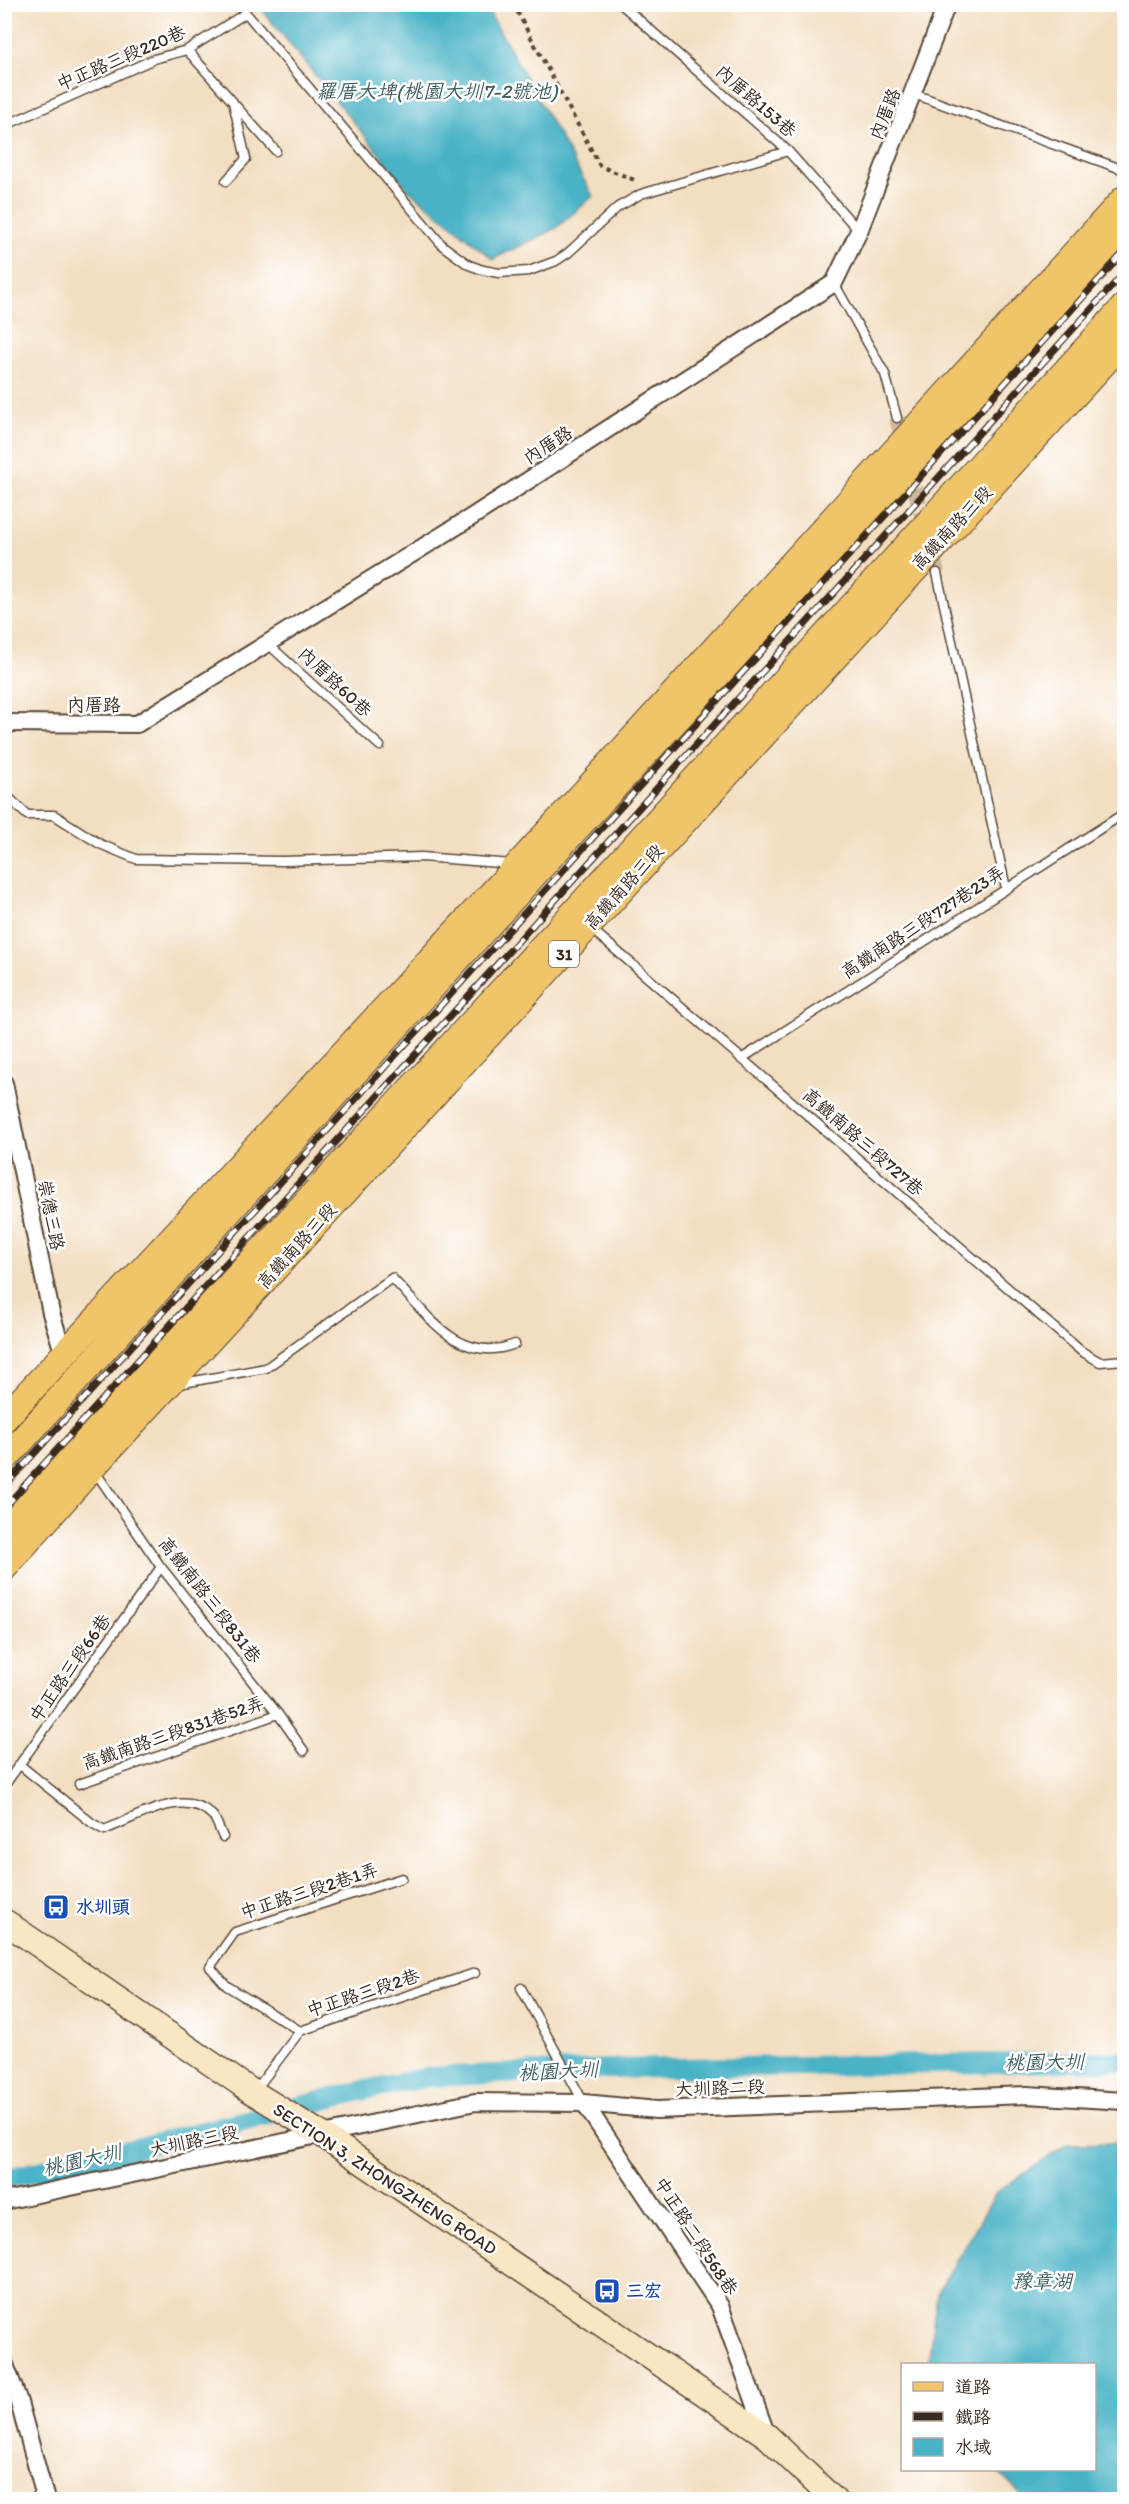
<svg xmlns="http://www.w3.org/2000/svg" width="1129" height="2504" viewBox="0 0 1129 2504" font-family="Itim,'LXGW WenKai TC',sans-serif">
<rect width="100%" height="100%" fill="#fff"/>
<filter id="ink" filterUnits="userSpaceOnUse"><feTurbulence type="fractalNoise" baseFrequency=".0167" numOctaves="2"/><feDisplacementMap in="SourceGraphic" scale="12" xChannelSelector="R" yChannelSelector="G"/><feConvolveMatrix kernelMatrix="1 2 1 2 8 2 1 2 1" color-interpolation-filters="sRGB"/></filter>
<filter id="wash" filterUnits="userSpaceOnUse"><feTurbulence type="fractalNoise" baseFrequency=".008" numOctaves="4" result="noise"/><feDisplacementMap in="SourceGraphic" scale="24" xChannelSelector="R" yChannelSelector="G"/><feGaussianBlur stdDeviation="1.35" result="paint"/><feColorMatrix in="noise" values="0 0 0 0 0 0 0 0 0 0 0 0 0 0 0 0 0 1.4 0 .05"/><feComposite in="paint" operator="in"/></filter>
<g filter="url(#wash)">
<rect width="100%" height="100%" fill="#f3dec1"/>
<path fill="#48b2c6" stroke="#426e72" stroke-width="1.5" d="M258,5h227l108,191 -38,33 -62,30 -85,-70z
M1124,2143v356h-99l-29,-29h98v-106h-166l9,-70 59,-101 72,-49z"/>
<g fill="none" stroke-linecap="round" stroke-linejoin="round">
<path stroke="#48b2c6" stroke-width="20" d="M4,2179l109,-25 247,-63 69,-14 179,-8 516,-8"/>
</g>
</g>
<g filter="url(#ink)">
<g fill="none" stroke-linecap="round" stroke-linejoin="round">
<path stroke="#cebaa0" stroke-width="16" stroke-dasharray="16 8" stroke-linecap="butt" d="M897,418l40,155"/>
<defs>
<path id="lane" d="M621,4l167,147 71,80
M187,50l46,52 13,57 -20,22
M914,94l210,76
M235,105l41,46
M4,126l150,-67 33,-9 59,-37 197,233 26,19 14,5 16,3 30,-2 27,-10 12,-8 50,-46 23,-13 147,-43
M834,283l51,91 12,44
M937,573l69,315
M267,643l113,103
M4,793l23,22h27l46,29 36,15 146,2 140,-4 90,7
M589,927l492,424 19,11 24,-2
M741,1059l379,-243 4,1
M178,1384l88,-16 126,-90c35,36 67,88 123,66
M94,1470l67,97 117,147 26,37
M20,1765l72,58 12,7c32,-12 80,-44 109,-14 4,5 7,15 10,21
M79,1784l199,-70
M4,1786l157,-219
M521,1988l63,115
M300,2031l-73,-45 -17,-19 25,-35 167,-54
M254,2092l46,-61 175,-58
M32,2500l12,-10"/>
<path id="street" d="M4,723l133,1 333,-206 364,-235 25,-52 88,-227
M4,1083l47,230 13,42
M584,2103l136,203 47,130
M4,2201l471,-99 109,1 73,7 370,-15 97,6
M4,2362l14,37 28,101"/>
<path id="secondary" d="M4,1921l250,172 67,41 446,302 67,64"/>
<path id="primary" d="M4,1419l514,-554 606,-666
M4,1460l537,-593 583,-634
M4,1529l574,-621 546,-601
M4,1568l88,-100 1032,-1127"/>
</defs>
<use href="#lane" stroke="#574536" stroke-width="11"/>
<use href="#street" stroke="#574536" stroke-width="20"/>
<use href="#secondary" stroke="#574536" stroke-width="27"/>
<use href="#primary" stroke="#574536" stroke-width="28"/>
<path stroke="#574536" stroke-width="4" stroke-dasharray="4.5 4.5" stroke-linecap="butt" d="M513,4l87,162 37,15"/>
<use href="#lane" stroke="#fff" stroke-width="8"/>
<use href="#street" stroke="#fff" stroke-width="16"/>
<use href="#secondary" stroke="#f9e7c3" stroke-width="24"/>
<use href="#primary" stroke="#f0c469" stroke-width="26"/>
<defs>
<path id="rail" d="M4,1487l1120,-1235
M4,1508l1120,-1235"/>
</defs>
<use href="#rail" stroke="#3b2a1e" stroke-width="7"/>
<use href="#rail" stroke="#fff" stroke-width="4.5" stroke-dasharray="14" stroke-linecap="butt"/>
</g>
</g>
<defs>
<symbol id="bus-square" viewBox="-11 -11 22 22"><rect x="-9" y="-9" width="18" height="18" rx="4" fill="#1a4fb4" stroke="#fff"/><path d="M-5-6H5V4H4V6H2V4H-2V6H-4V4H-5ZM-3.5-4V0h7V-4ZM-3.5 1.2v1.5H-2V1.2ZM2 1.2v1.5H3.5V1.2Z" fill="#fff"/></symbol>
</defs>
<g fill-rule="evenodd">
<use href="#bus-square" x="41" y="1892" width="30" height="30"/>
<use href="#bus-square" x="592" y="2276" width="30" height="30"/>
</g>
<g text-anchor="middle" stroke-width="5" stroke-linejoin="round" paint-order="stroke">
<rect fill="#fff" stroke="#766a62" stroke-width="1.5" x="549" y="941" width="30" height="26" rx="4.5"/>
<g font-size="16" font-weight="bold" fill="#3b2a1e">
<text x="564" y="960">31</text>
</g>
<g font-size="18" fill="#3b2a1e" stroke="#fff">
<text transform="translate(121 58) rotate(-23)" y="6">中正路三段220巷</text>
<text transform="translate(756 101) rotate(41)" y="6">內厝路153巷</text>
<text transform="translate(885 114) rotate(-68)" y="6">內厝路</text>
<text transform="translate(548 445) rotate(-33)" y="6">內厝路</text>
<text transform="translate(952 528) rotate(-47)" y="6">高鐵南路三段</text>
<text transform="translate(335 682) rotate(43)" y="6">內厝路60巷</text>
<text x="94" y="711">內厝路</text>
<text transform="translate(624 887) rotate(-48)" y="6">高鐵南路三段</text>
<text transform="translate(923 922) rotate(-33)" y="6">高鐵南路三段727巷23弄</text>
<text transform="translate(863 1142) rotate(41)" y="6">高鐵南路三段727巷</text>
<text transform="translate(51 1215) rotate(79)" y="6">崇德三路</text>
<text transform="translate(297 1246) rotate(-48)" y="6">高鐵南路三段</text>
<text transform="translate(210 1600) rotate(52)" y="6">高鐵南路三段831巷</text>
<text transform="translate(70 1668) rotate(-55)" y="6">中正路三段66巷</text>
<text transform="translate(173 1733) rotate(-19)" y="6">高鐵南路三段831巷52弄</text>
<text transform="translate(309 1891) rotate(-18)" y="6">中正路三段2巷1弄</text>
<text transform="translate(363 1993) rotate(-18)" y="6">中正路三段2巷</text>
<text transform="translate(720 2088) rotate(-2)" y="6">大圳路二段</text>
<text transform="translate(194 2141) rotate(-12)" y="6">大圳路三段</text>
<text transform="translate(385 2179) rotate(33)" y="6">SECTION 3, ZHONGZHENG ROAD</text>
<text transform="translate(696 2236) rotate(57)" y="6">中正路二段568巷</text>
</g>
<g font-size="18" font-weight="bold" fill="#164399" stroke="#fff" text-anchor="start">
<text x="76" y="1913">水圳頭</text>
<text x="626" y="2297">三宏</text>
</g>
<g font-size="20" font-style="italic" fill="#406061" stroke="#fff">
<text x="437" y="98">羅厝大埤(桃園大圳7-2號池)</text>
<text transform="translate(1044 2062) rotate(-1)" y="7">桃園大圳</text>
<text transform="translate(558 2071) rotate(-3)" y="7">桃園大圳</text>
<text transform="translate(82 2160) rotate(-13)" y="7">桃園大圳</text>
<text x="1042" y="2288">豫章湖</text>
</g>
</g>
<rect width="1129" height="2504" fill="none" stroke="#fff" stroke-width="24"/>
<rect x="901" y="2363" width="195" height="108" fill="#ffffff" stroke="#b1aaa5" stroke-width="1.5"/>
<rect x="913" y="2382" width="30" height="9" fill="#f0c469" stroke="#b1aaa5" stroke-width="1.5"/>
<text x="955" y="2393" font-size="18" fill="#3b2a1e">道路</text>
<rect x="913" y="2412" width="30" height="9" fill="#3b2a1e" stroke="#b1aaa5" stroke-width="1.5"/>
<text x="955" y="2423" font-size="18" fill="#3b2a1e">鐵路</text>
<rect x="913" y="2438" width="30" height="18" fill="#48b2c6" stroke="#b1aaa5" stroke-width="1.5"/>
<text x="955" y="2453" font-size="18" fill="#3b2a1e">水域</text>
</svg>
